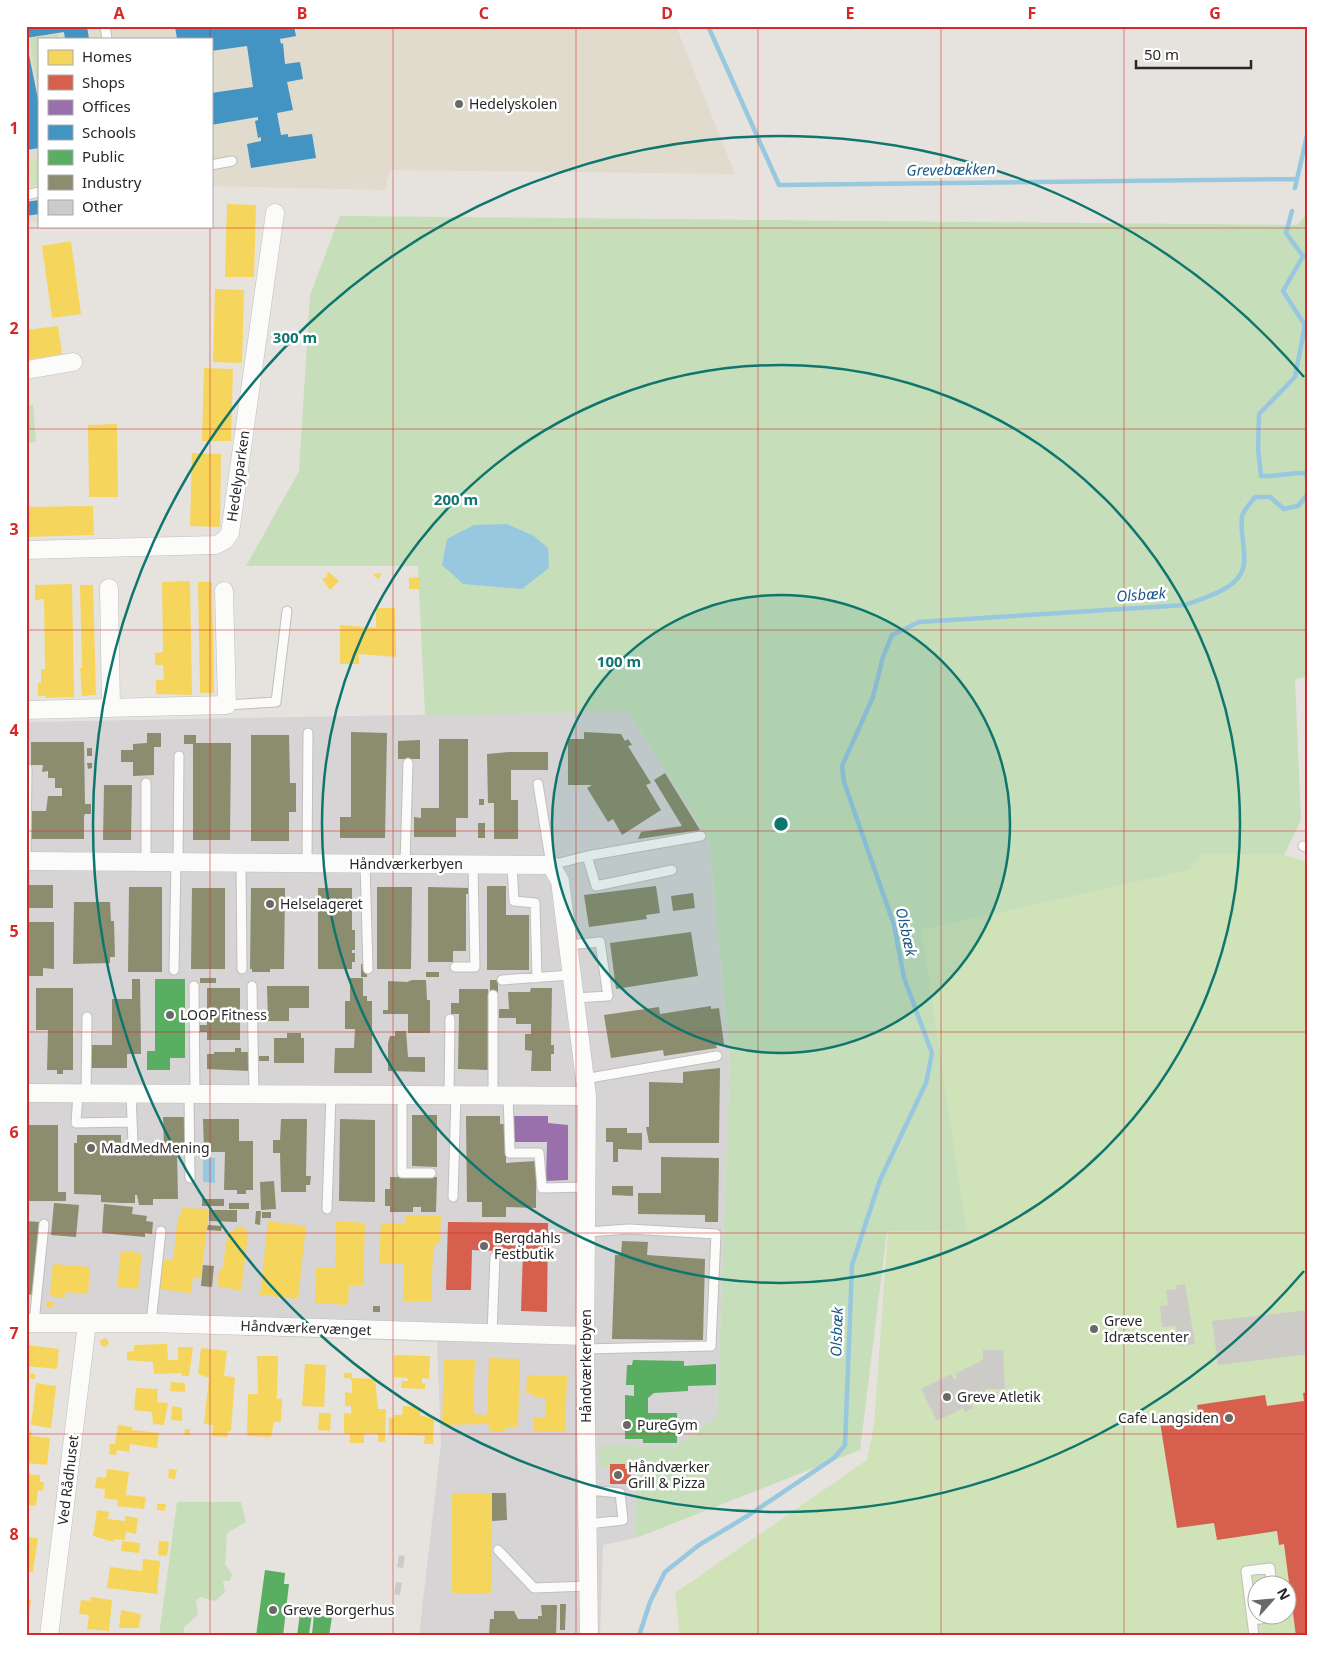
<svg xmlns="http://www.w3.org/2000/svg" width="1334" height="1662" viewBox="0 0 1334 1662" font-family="'Noto Sans',sans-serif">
<rect width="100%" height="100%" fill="#e6e3de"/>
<path fill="#d6d4d5" d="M628,711l81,129 21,217 -13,360 -43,31 -40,21 2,69 -33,7 -3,91h-181l22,-193 -4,-101 -411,-14v-606z"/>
<path fill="#e0dbcd" d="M26,26h650l59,148 -345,-4 -5,20 -174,-4v-147h-172v183l-13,1z"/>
<path fill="#c6deba" d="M58,34v5h-19v59l-9,-60z
M1308,213v464l-13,2 6,141 -17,35 -82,-1 -12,16 -268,60 45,302 -80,-1 -27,219 -224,88 -2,-69 -35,-2 1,-22 74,3 43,-31 13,-360 -21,-217 -81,-129 -203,5 -7,-150h-172l53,-95 11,-176 30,-79 957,9z
M33,405l3,37h-10v-36z
M177,1502h64l5,20 -19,11 -2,31 7,10 -2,7h-7l2,11 -10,9 -14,-4 -5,3 2,15 -14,12 -1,9h-24z"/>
<path fill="#cfe2b8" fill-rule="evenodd" d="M39,160v24l-7,1 -4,-23z
M1202,854l82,1 24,7v774h-628l-5,-43 192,-133 7,-34 14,-195 79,1 -45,-302 268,-60zM1256,1584h30v30h-30z"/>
<path fill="#98c7e0" d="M507,524l27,12 14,12 1,20 -27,21 -59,-5 -21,-19 5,-26 27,-14z
M203,1158h12v25l-12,-1z"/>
<path fill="#f6d55c" d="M227,204l29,1 -2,72h-29z
M71,241l10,73 -29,4 -10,-72z
M215,289l29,1 -2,73 -29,-1z
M58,326l4,28 -36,6v-30z
M204,368l29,1 -2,72h-29z
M117,424l1,73h-29l-1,-72z
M192,453l29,1 -1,73 -30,-1z
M93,506l1,29 -68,2v-30z
M329,572l10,9 -9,9 -8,-11 6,-3 -2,-2z
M382,573l-3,6 -5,-3v-2z
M420,577v12h-11v-11z
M190,581l2,114 -36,-1v-14h8l-1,-15h-8v-12l8,-1 -1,-70z
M198,582h14l2,111h-14z
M72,584l2,113 -28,1v-2h-8v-13h3v-14h4l-1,-70 -9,1v-15z
M80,585h13l3,110 -14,1 -2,-28h2z
M376,608h19l1,49 -37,-3v10h-19v-39l36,3z
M182,1208l27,1 -8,69 -8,-1 -2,16 -34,-4 4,-30 12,1 5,-43h2z
M406,1215l35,1 -1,28h-5l-2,9 -2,48h-28l1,-37h-25l2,-41h25z
M268,1221l38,5 -8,73 -38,-4z
M336,1221l29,2 -2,62h-14l-1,20 -33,-2 1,-35h19z
M235,1227l11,1 -1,6h3l-7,57 -24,-5 2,-16h3l6,-38h6z
M121,1251l21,2 -4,36 -21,-2z
M53,1264l37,3 -2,27 -22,-2v6l-16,-2z
M47,1301l7,1 -1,6 -7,-1z
M104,1338l4,2 1,4 -4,3 -4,-2 -1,-4z
M167,1344l1,16h10v-13h15l-4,29h-7v-3l-28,1 -1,-12 -26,-2v-8l7,-1v-6z
M26,1345l33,4 -2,20 -31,-3z
M201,1348l26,3 -3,25 11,1 -4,54h-3l-1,6 -15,-1 1,-11 -9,-1 5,-46 -11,-4z
M394,1355l36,1 -1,23 -7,-1v5h3v6l-24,-1 1,-7h6v-3l-14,-1z
M257,1356h21l-1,40 -2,2 7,1 -1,23h-7l-3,15 -23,-1 -1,-5 1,-37h10z
M489,1358l31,1 -2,68h-13v5l-16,-1v-5l-2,-2 -45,1 2,-66 31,1 -2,54 14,1z
M305,1364l21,1 -2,42 -22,-1z
M344,1373h8v5l23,1 3,30h8l-1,33h-7v-8h-14v9h-14v-9l-6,-1v-20l7,1v-8h-6v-14l7,1v-11l-2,-4h-6z
M30,1374h5v5l-5,-1z
M527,1375l40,1 -2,56 -32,-1v-14l12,1v-21h-12v-4h-7z
M171,1382l14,1v9l-15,-1z
M36,1383l20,3 -5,42 -20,-3z
M136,1388l22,1 -1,13 11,1 -4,22 -11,-1 -1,-12 -18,-2z
M172,1406l10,2v13l-11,-1z
M403,1406l17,1v8l14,4 -1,25h-9l1,-8 -36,-2v-16h5v-3h8z
M319,1413h12l-1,18 -12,-1z
M118,1425l14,2v3l27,3 -2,15 -27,-4 -1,8 -12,-2 -1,5 -7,-1 1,-10h5z
M185,1429h5v6h-6z
M26,1431l6,1 -1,4 19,2 -3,27 -21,-2z
M107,1469l22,3 -3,23 20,2 -2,12 -27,-3 1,-6 -14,-2 1,-9 -10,-1 2,-11 9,1z
M169,1469l8,1 -2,9 -7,-1z
M26,1474l14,1v7h4l-1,9 -5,-1 -2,16 -10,-1z
M452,1493h40l-1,101 -39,-1z
M157,1504h9l-1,7 -8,-1z
M97,1510l12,2 -1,7 17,2v-5l13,2 -2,16 -10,-2 -1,8 -11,-1v3l-21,-6z
M26,1537l12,1 -5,34 -7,-1z
M122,1541l18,2 -1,10 -18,-2z
M159,1541l10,1 -2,14 -9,-1z
M143,1559l17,2 -3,33 -50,-6 3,-21 32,4z
M91,1597l21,3 -3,31 -22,-2 2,-14 -10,-1 2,-14 9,1z
M26,1599l5,1 -2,17 -3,-1z
M121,1610l20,4 -2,14h-20z"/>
<path fill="#d6604d" d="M448,1222l100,1 -1,89 -26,-1 2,-59 -51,-2 -1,40h-25z
M1308,1392v244h-12l-12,-92 -5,1 -2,-14 -60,9 -3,-17 -37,5 -17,-106 39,-5 -2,-12 68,-10 2,11 37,-5 -1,-8z
M610,1464h15v5h6v15h-21z"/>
<path fill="#9970ab" d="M514,1116h34v7l20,2v55l-22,1 1,-39h-33z"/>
<path fill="#4393c3" d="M26,26h61l2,13h-24l-1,-7 -38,6z
M175,26h119l2,10 -16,3 1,5 2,-1 2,21 15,-2 3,17 -16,3 6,28 -16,3 4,22 7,-1v3l24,-3 4,24 -65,10 -4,-24 14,-3v-4l-3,1 -3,-17 3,-1v-3l-47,8v-32l42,-6 -6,-41 -36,5v-12h-34z
M26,40l13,64v44l-13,2z
M39,200v14l-13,2v-14z"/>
<path fill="#5aae61" d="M155,979h30v79h-15v12h-23v-19h8z
M633,1360l51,1v5l32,-2v21l-28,1v5l-34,2 -6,5v15h29v30h-34v-4h-18v-44l9,1v-11h-8l1,-20h5z
M265,1570l20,3 -1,11h5l-6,52h-27z
M300,1613l12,1 -3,20h3l2,-19 18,2 -3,19h-32z"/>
<path fill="#8c8c6e" d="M351,732l36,1 -2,105h-45v-21h11z
M584,732l37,2 4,7 3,-2 4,6 -4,1 23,37 -5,2 15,25 -39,25 -9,-16 -5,3 -21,-34 5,-3h-24v-46h16z
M147,733h14v14h-7v28l-21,1v-14h-12v-12h12v-6l14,-1z
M184,735h12v8h35l-1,97h-37v-96h-9z
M251,735h38l1,48h6v29h-7v29h-38z
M439,739h29v79h-12v19h-42v-20l7,1v-10h18z
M420,740v19h-22v-18z
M31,742h53l1,62h6v10h-6l-1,2v23h-53l1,-28h14l2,-15h14v-8h-7v-10h-7v-7l-6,1 1,-7h-12z
M87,748h5v8h-5z
M509,752h39v18h-37v30h7v39h-24v-36h-6l-1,-49z
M87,763h5v5l-4,1z
M665,773l35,57 -62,9 3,-7 41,-6 -28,-46z
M104,785h28l-1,55h-28z
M479,799h5v6h-5z
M478,823h7v15h-7z
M26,885h27v23h-27z
M487,886h19v29h23v55h-42z
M656,886l4,27 -14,2 1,4 -58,8 -5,-32z
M129,887h33v85h-34z
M377,887h35l-1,82h-34z
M428,887l42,1 1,6h-5v57h-13v11h-25z
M192,888h33v81h-34z
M251,888h34l-1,81h-14v3h-18v-3h-2z
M318,888h34v42h3v20h-3v3h3v9h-3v7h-34z
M693,893l2,15 -22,3 -2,-15z
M74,902h36l1,19h3l1,36h-5v6l-37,1z
M26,913h3v9h25v47l-11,-1v8h-17z
M691,932l7,44 -82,13 -6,-46z
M361,964h6v13h-6z
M426,972h13v5h-13z
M200,978h16v5h-16z
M350,978h13v18h4v5h5v72h-38l1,-25h19l1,-19h-10v-28h5z
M132,979h8l1,75h-14v14h-37v-23h22v-46h20z
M412,980h14l1,20h3v33h-22v-19h-25v-4h5v-29l19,1z
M490,980h8v14h-8z
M267,986h42v22h-20v13h-21z
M36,988h37v82h-10v4h-6v-4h-10l1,-40h-12z
M207,988h33v52h-33v-8h-8v-7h8z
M531,988h21l-1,57h3v9h-3v17h-20l1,-20 -7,-1v-16h6v-10h-15v-6h-17v-9h10l-1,-17h22z
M459,989h29v9h2v7h-2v65l-30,-1 1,-55h-8v-11h8z
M711,1006v3l8,-1 5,36 -8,1 1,3 -53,8 -1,-6 -52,8 -7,-43 55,-8 1,7z
M395,1031h11l2,26h17v15l-37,-1v-28l2,-7h5z
M287,1033h14v5h3v25h-30v-25h13z
M235,1048h6v4h8v19l-42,-2v-15h7v-2h21z
M259,1056h10v5h-10z
M720,1068l-1,75h-70l-3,-16h3v-45l34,1v-11z
M412,1115h25v52l-25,-1z
M466,1116h34v8h6v39l30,-2v47l-30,-1v10h-24v-15h-15z
M163,1117h22v35h-8l1,47h-25v6h-14l-2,-10h-2v8h-15l-19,-1v-7l-27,-1v-51h3v-8h44v14h43z
M203,1119h36v22h14v49h-7v4h-9v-4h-13l1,-38h-21z
M281,1119h26l-1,57h5l-1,9h-4v7h-25l-1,-39h-7v-13h7z
M340,1119l35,1v82l-36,-1z
M26,1125h32v67h8v9h-40z
M606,1128h21v5h15v17l-24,-1v13h-5v-20h-7z
M661,1157l58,1 -1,64h-13v-7l-67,-1v-21h23z
M390,1177h47l-1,35h-15v-5h-8v5h-23v-6h-5v-17h5z
M274,1181l2,28 -15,1 -1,-28z
M612,1186h21v10l-21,-1z
M202,1199h22v7h-22z
M54,1203l25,2 -3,32 -25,-2z
M229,1203h20v6h-20z
M104,1204l29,3 -1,7 15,2 -1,5 7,1 -1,12 -7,-1v4l-43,-4z
M209,1210h28v12l-28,-1z
M256,1211h5l-1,14 -5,-1z
M262,1212h9v6h-9z
M26,1221l13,1 -7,73 -6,-1z
M208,1225l14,1 -1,5 -14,-1z
M622,1241l26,1 -1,13 58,4 -2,81 -91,-1 3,-84h6z
M203,1265l11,1 -2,21 -11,-1z
M373,1306h7v6h-7z
M492,1493h14l1,27 -15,1z
M560,1604h6l-1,26h-5z
M541,1605h16l-1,31h-67l1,-17h4v-8h20l4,8h20v-3h4z"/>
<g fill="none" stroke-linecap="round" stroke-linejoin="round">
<path stroke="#98c7e0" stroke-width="4.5" d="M708,26l71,159 518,-6
M1295,188l13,-57
M1292,211l-6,22 17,23 -20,35 22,34 -10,52 -36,37 -1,35 3,27c16,1 29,-4 45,-3l2,10
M639,1636l11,-34 15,-30 34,-27 50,-30 85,-57 11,-13 7,-180 28,-85 46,-97 6,-30 -28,-75 -10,-53 -50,-143 -2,-16 31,-69 10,-40 9,-22 27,-13 266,-17c17,-7 44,-13 55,-30 10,-15 -1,-41 2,-58 1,-7 9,-14 13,-20h15l14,12 14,-3 10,-12"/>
</g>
<path fill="#cdcbc7" d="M1185,1284l10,60 -16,2 -3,-20 -14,1 -2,-21 8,-1 -2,-15 11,-1 -1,-4z
M1308,1310v44l-90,11 -6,-44z
M983,1350h20l2,39h-20v8l-13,7 1,4 -8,4 -2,-4 -26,13 -16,-32 30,-15 3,6 3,-2 -2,-4 28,-14z
M399,1555l6,1 -2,12 -6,-1z
M396,1582l6,1 -2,12 -6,-1z"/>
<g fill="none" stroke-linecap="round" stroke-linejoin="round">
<defs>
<path id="lane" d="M105,26l2,13
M211,165l21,-4
M26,195l13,-3
M227,705l49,-3 11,-91
M146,783v79
M538,784l13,81 36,-9 114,-20
M1303,846l5,2
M26,851l1,-83
M587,856l9,30 76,-16
M178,862l1,-106
M241,862l1,107
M307,863l1,-130
M365,863l3,106
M405,864l3,-101
M512,865l2,36 21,2 2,75
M567,945l33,-3 8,54 -33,2
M455,967h20l-2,-103
M174,970l2,-108
M502,980l69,-5
M194,986l1,108
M252,986l2,108
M493,995v101
M584,1079l133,-23
M78,1093l-2,30 56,-1
M86,1093l1,-76
M131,1094l2,49
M189,1094l1,84
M402,1095v78h29
M449,1095l1,-76
M508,1096l2,57h29l3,35 45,-1
M453,1197l3,-102
M327,1209l4,-114
M34,1323l10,-99
M151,1323l10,-92
M492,1333l3,-76
M585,1349l126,-3 5,-112 -87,-5 -42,3
M588,1490l32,3 3,27 -35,4
M498,1550l36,38 55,-2
M1252,1620l23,-3v-3
M1254,1636l-8,-65 24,-3 1,16"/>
<path id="street" d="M26,370l47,-8
M26,550l190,-5 9,-5 5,-7 45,-320
M109,588l2,120
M26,710l201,-5 -3,-114
M26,861l525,4 9,16 27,215 -2,253 4,287
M26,1093l561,3
M26,1323h125l434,13
M49,1636l38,-313"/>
</defs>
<use href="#lane" stroke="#c0bfbf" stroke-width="11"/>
<use href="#street" stroke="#c0bfbf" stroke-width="19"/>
<use href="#lane" stroke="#fbfbfa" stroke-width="9"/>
<use href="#street" stroke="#fbfbfa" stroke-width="18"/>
</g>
<path fill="none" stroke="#d62828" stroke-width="1" stroke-opacity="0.55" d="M210,26v13M393,26v1610M576,26v1610M758,26v1610M941,26v1610M1124,26v1610M210,226v1410M26,228h1282M26,429h1282M26,630h1282M26,831h1282M26,1032h1282M26,1233h1282M26,1434h1282"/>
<circle cx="781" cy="824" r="229" fill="#0f766e" fill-opacity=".12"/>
<g fill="none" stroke="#0f766e" stroke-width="2.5">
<circle cx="781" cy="824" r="229"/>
<circle cx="781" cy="824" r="459"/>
<path d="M1304 1271A688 688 0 1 1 1304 377"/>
</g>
<g fill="#6a6968" stroke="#fff" stroke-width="2">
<circle cx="459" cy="104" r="5"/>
<circle cx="270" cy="904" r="5"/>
<circle cx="170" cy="1015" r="5"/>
<circle cx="91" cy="1148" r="5"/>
<circle cx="484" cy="1246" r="5"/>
<circle cx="1094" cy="1329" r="5"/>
<circle cx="947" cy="1397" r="5"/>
<circle cx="1229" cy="1418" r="5"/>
<circle cx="627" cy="1425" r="5"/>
<circle cx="618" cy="1475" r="5"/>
<circle cx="273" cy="1610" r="5"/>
</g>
<g text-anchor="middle" stroke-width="5" stroke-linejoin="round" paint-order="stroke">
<g font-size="14" fill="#282828" stroke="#fff" text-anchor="start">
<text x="469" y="109">Hedelyskolen</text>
<text x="280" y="909">Helselageret</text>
<text x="180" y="1020">LOOP Fitness</text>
<text x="101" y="1153">MadMedMening</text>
<text x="494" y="1243">Bergdahls<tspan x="494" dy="16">Festbutik</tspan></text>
<text x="1104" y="1326">Greve<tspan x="1104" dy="16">Idrætscenter</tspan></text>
<text x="957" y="1402">Greve Atletik</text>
<text x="1219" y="1423" text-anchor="end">Cafe Langsiden</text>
<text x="637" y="1430">PureGym</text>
<text x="628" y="1472">Håndværker<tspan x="628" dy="16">Grill &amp; Pizza</tspan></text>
<text x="283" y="1615">Greve Borgerhus</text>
</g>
<g font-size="14" fill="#282828" stroke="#fff">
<text transform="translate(238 476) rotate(-82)" y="5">Hedelyparken</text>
<text x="406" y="869">Håndværkerbyen</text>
<text transform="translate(306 1328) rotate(2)" y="5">Håndværkervænget</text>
<text transform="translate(586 1366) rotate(-90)" y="5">Håndværkerbyen</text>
<text transform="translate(68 1480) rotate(-83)" y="5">Ved Rådhuset</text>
</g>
<g font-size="15" font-style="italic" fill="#1b5989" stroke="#fff">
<text transform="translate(951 170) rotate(-1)" y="5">Grevebækken</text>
<text transform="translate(1141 595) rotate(-4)" y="5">Olsbæk</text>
<text transform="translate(906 932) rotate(77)" y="5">Olsbæk</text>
<text transform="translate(837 1332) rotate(-88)" y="5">Olsbæk</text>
</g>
</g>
<circle cx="781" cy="824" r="8" fill="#0f766e" stroke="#fff" stroke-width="2.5"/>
<g font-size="15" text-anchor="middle" font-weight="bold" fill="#0f766e" stroke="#fff" stroke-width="5" stroke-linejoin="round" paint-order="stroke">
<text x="295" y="343">300 m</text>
<text x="456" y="505">200 m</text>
<text x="619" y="667">100 m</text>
</g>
<rect width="1334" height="1662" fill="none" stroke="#ffffff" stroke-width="55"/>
<rect x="38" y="38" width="175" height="190" fill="#ffffff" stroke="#a9a9a9"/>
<rect x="48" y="50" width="25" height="15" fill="#f6d55c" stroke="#a9a9a9"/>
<text x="82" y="62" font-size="15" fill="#282828">Homes</text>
<rect x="48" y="75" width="25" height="15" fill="#d6604d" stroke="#a9a9a9"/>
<text x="82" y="88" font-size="15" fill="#282828">Shops</text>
<rect x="48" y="100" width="25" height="15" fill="#9970ab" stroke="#a9a9a9"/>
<text x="82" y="112" font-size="15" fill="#282828">Offices</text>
<rect x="48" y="125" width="25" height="15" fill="#4393c3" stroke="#a9a9a9"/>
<text x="82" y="138" font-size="15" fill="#282828">Schools</text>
<rect x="48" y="150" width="25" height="15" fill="#5aae61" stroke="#a9a9a9"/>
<text x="82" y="162" font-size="15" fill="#282828">Public</text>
<rect x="48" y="175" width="25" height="15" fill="#8c8c6e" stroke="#a9a9a9"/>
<text x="82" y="188" font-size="15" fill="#282828">Industry</text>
<rect x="48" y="200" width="25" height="15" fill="#cdcbc7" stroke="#a9a9a9"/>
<text x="82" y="212" font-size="15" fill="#282828">Other</text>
<g transform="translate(1272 1600) rotate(63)"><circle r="24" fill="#ffffff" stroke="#a9a9a9"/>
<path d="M0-4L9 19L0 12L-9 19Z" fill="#6a6968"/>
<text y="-8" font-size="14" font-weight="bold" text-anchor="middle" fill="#282828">N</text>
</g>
<path d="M1136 60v8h115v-8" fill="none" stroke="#282828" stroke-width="2.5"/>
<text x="1144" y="60" font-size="15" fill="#282828" stroke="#ffffff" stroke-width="4" paint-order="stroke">50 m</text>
<rect x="28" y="28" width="1278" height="1606" fill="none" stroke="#d62828" stroke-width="2"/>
<g font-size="16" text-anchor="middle" font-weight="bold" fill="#d62828">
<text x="119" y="19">A</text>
<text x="302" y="19">B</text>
<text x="484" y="19">C</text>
<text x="667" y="19">D</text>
<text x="850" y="19">E</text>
<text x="1032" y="19">F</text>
<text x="1215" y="19">G</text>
<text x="14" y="134">1</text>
<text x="14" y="334">2</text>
<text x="14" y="535">3</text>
<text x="14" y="736">4</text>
<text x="14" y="937">5</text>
<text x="14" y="1138">6</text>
<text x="14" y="1339">7</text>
<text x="14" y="1540">8</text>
</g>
</svg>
